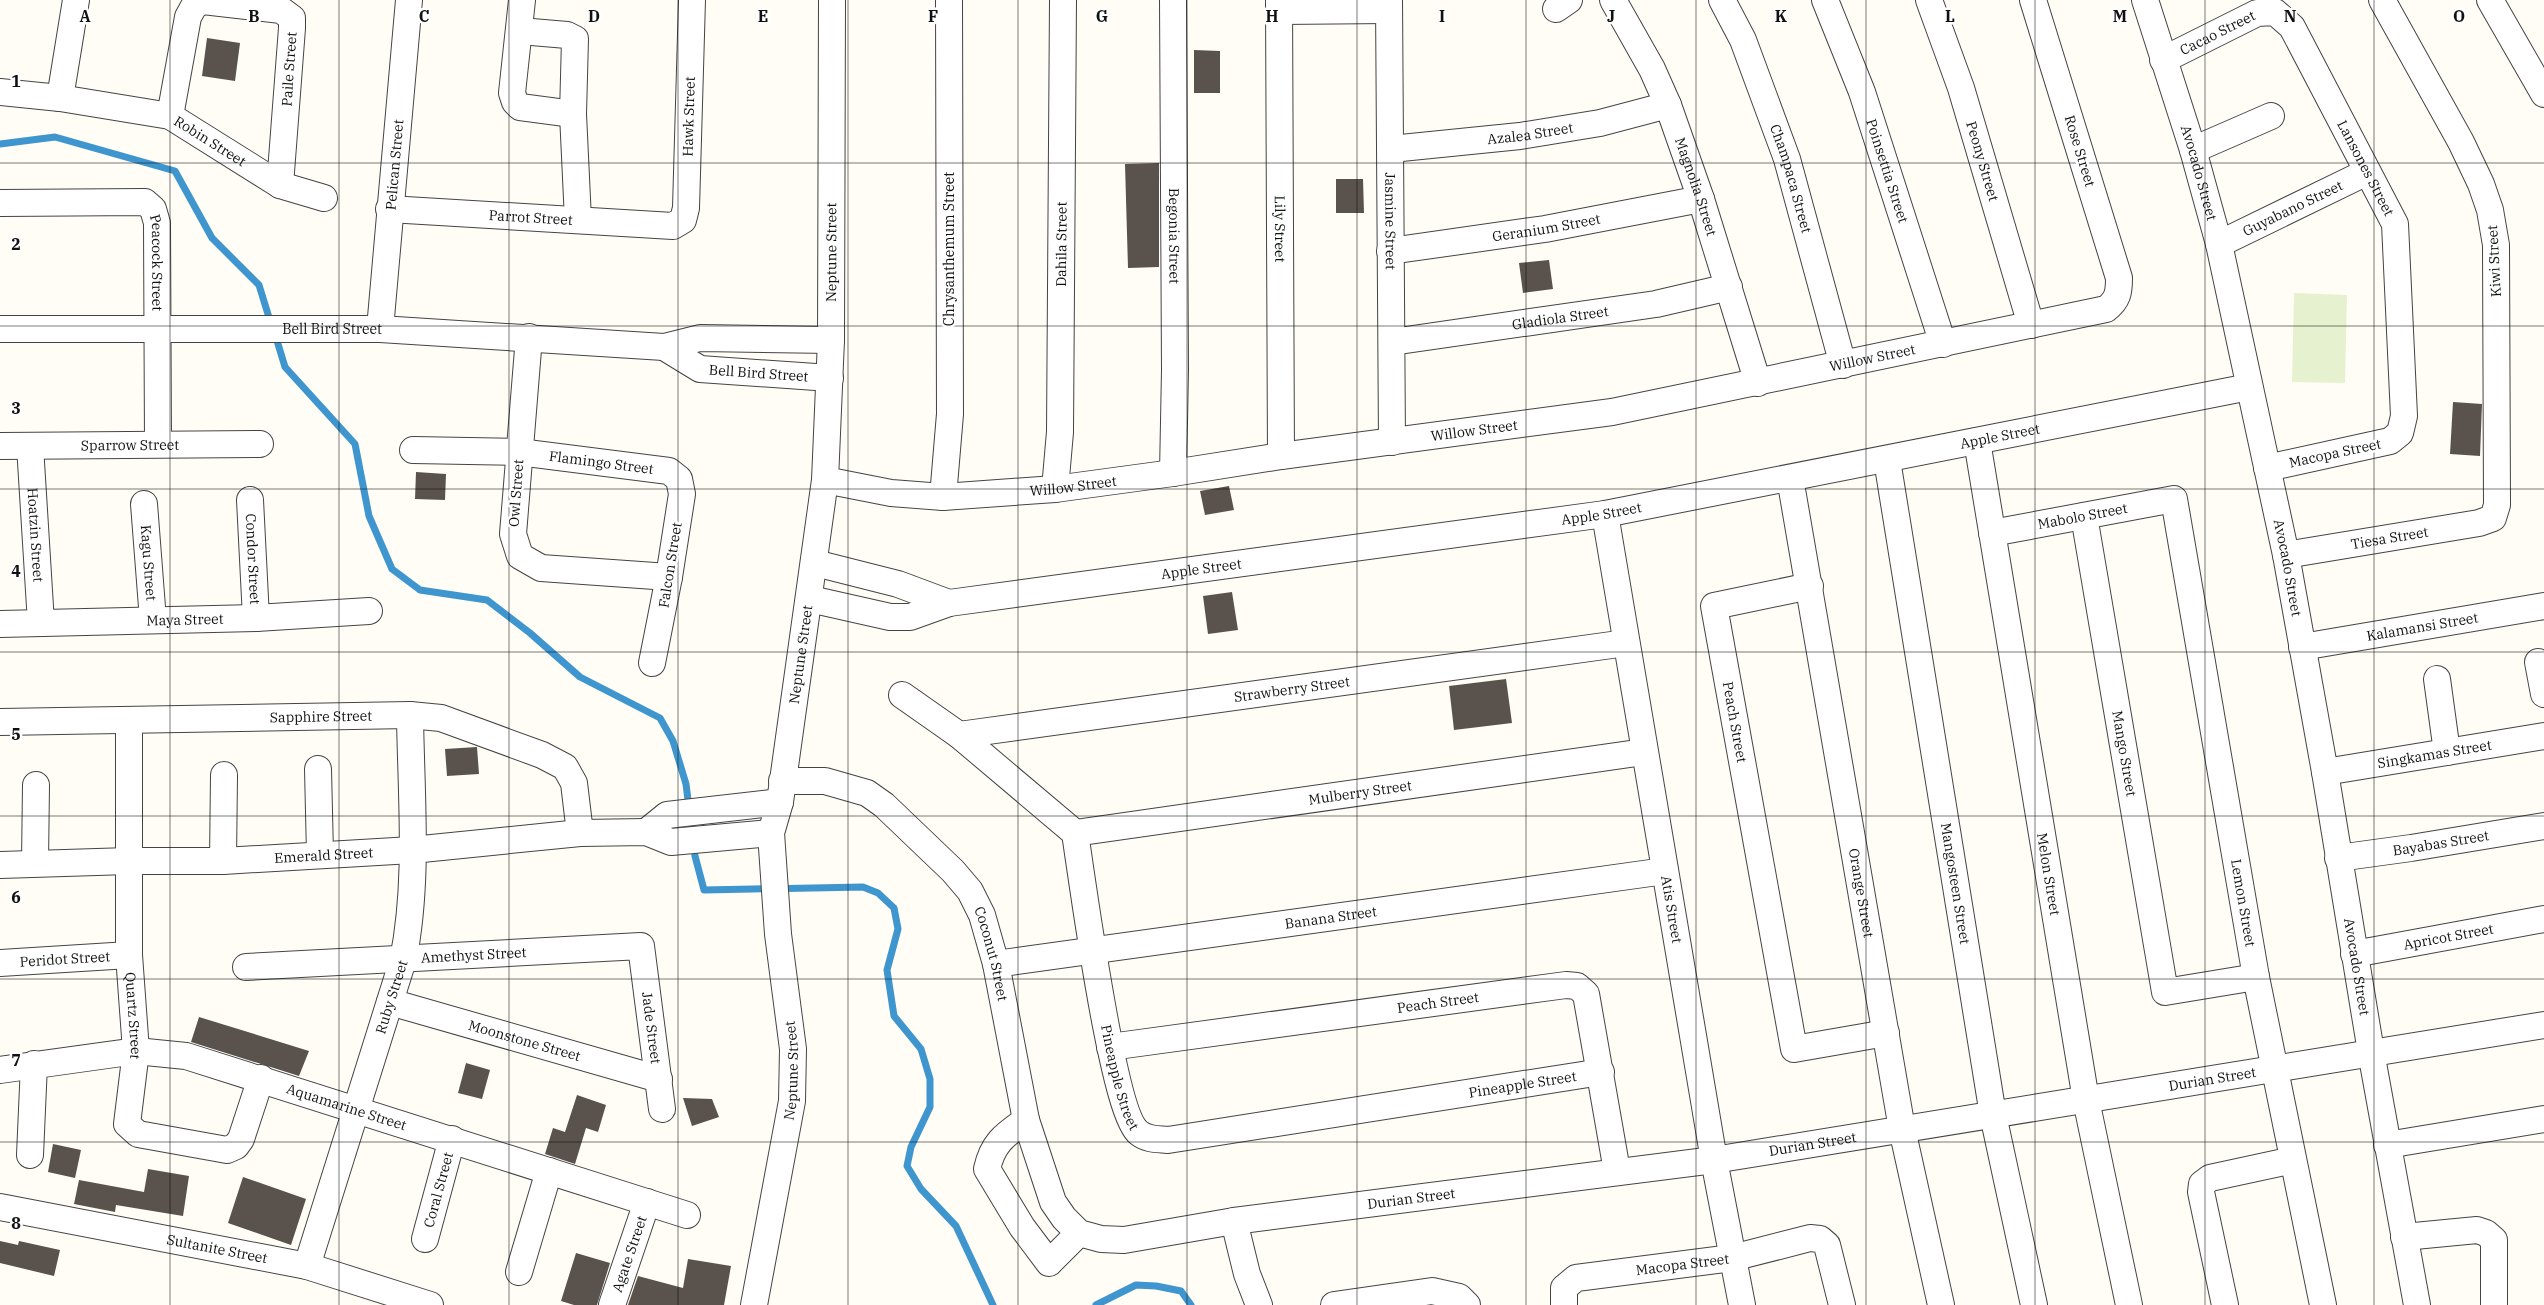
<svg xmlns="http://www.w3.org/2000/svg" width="2544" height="1305" viewBox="0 0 2544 1305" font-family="'IBM Plex Serif',serif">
<rect width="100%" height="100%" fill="#fffdf5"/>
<path fill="#e6f2cf" d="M2294,293l53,2 -2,88 -53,-1z"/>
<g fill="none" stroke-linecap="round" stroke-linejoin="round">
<path stroke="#3f96cf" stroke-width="7" d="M0,144l55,-7 120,34 37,67 47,47 12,39
M275,334l10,33 70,77 14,72 23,53 28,21 67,10 43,33 50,44 80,41 13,23 13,43 9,72 9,34 159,-3 15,6 16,15 4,21 -11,41 7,46 27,33 9,30v28l-19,40 -4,19 14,23 35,37 37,79
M1096,1305l40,-20 20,1 25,5 10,14"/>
</g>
<path fill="#5a524d" d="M207,38l33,5 -5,38 -33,-5z
M1194,50l26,1v42h-26z
M1159,163v104l-31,1 -3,-104z
M1336,179h27l1,34h-28z
M1549,260l4,29 -30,4 -4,-30z
M2453,402l29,2 -2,52 -30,-2z
M416,472l30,2 -1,26 -30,-1z
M1229,486l5,24 -29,5 -5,-24z
M1232,592l6,38 -30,4 -5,-38z
M1506,679l6,44 -58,7 -5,-44z
M477,747l2,27 -32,2 -2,-27z
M199,1017l110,34 -10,25 -108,-34z
M466,1063l24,7 -8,29 -24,-6z
M577,1095l29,10 -8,27 -12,-4 -11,36 -30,-10 8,-26 12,4z
M683,1098l29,1 7,18 -27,9z
M53,1144l28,6 -6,28 -27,-6z
M148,1169l41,7 -6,40 -67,-11 -1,7 -41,-8 5,-24 65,12z
M243,1177l63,22 -15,46 -63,-22z
M0,1241l18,4 1,-4 41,9 -6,26 -54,-13z
M576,1253l34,10 -13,42h-23l-13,-4z
M688,1259l43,7 -7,39h-96l10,-29 45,12z"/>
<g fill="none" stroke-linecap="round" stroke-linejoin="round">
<defs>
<g id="minor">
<path d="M522,0l-10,93 3,9 5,5 53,7"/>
<path id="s1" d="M1173,0l2,370 -2,103"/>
<path id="s2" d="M1279,0l2,456"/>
<path id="s3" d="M1389,0l3,442"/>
<path id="s4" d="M1613,0l39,69 16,36 33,94 57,184"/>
<path id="s5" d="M1722,0l21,40 44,119 56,206"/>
<path id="s6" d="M1825,0l37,92 81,252"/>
<path id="s7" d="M1929,0l32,88 70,237"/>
<path id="s8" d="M2145,0l48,150 26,94 67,311 39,217 46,280 46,253"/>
<path d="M2490,0l54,94"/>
<path d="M1556,9l13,-9"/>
<path d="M1280,11l109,-1"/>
<path d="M520,31l47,4 8,4 -2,75 5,106"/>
<path id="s9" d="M2163,60l94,-47 18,-1 17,15 103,197 9,192 -4,17 -10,8 -123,27"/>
<path id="s10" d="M0,92l60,6 110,18 110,69 44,13"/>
<path d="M60,98l16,-98"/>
<path d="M170,116l18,-99 6,-11 9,-5 78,9 11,8v10l-12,157"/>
<path id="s11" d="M1391,149l129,-13 80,-13 68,-18"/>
<path d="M2193,150l78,-34"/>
<path id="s12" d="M0,203l145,-1 8,7 4,14 1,221"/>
<path id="s13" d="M389,209l284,17 10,-6 3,-12 6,-208"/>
<path id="s14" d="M2219,244l148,-72"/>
<path id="s15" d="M1390,251l155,-22 156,-30"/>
<path id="s16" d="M0,329h380l284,18 36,-9 131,2"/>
<path id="s17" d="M380,329l29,-329"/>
<path d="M529,337l-16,197 7,22 21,12 128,9"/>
<path id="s18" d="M1392,342l264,-38 73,-17"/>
<path id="s19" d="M664,347l36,22 130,9"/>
<path id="s20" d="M1977,441l109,659 43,205"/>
<path id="s21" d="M0,446l260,-2"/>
<path id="s22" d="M30,446l11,177"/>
<path id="s23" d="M413,450l106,2 150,19 10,8 3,15 -13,83 -17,86"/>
<path id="s24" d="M1887,460l106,655 41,190"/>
<path id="s25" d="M1790,478l112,651 39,176"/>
<path id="s26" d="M825,480l66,13 52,4 112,-8 118,-16 108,-17 331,-44 494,-103c12,-9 13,-17 13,-31l-86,-278"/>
<path id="s27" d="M1055,489l5,-57 3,-432"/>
<path d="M943,497l7,-83 -1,-414"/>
<path id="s28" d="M250,500l6,118"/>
<path id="s29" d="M144,504l9,116"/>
<path id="s30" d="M1605,514l109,646 28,145"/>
<path id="s31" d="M2084,516l81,476 91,-15"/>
<path id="s32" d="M1992,533l182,-34 82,478 67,328"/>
<path id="s33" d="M2286,555l193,-32 14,-5 4,-13 -1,-260 -6,-35 -9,-26 -20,-42 -79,-142"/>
<path d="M815,563l83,21 51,19"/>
<path id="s34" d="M1810,586l-96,20 80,443 92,-16"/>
<path id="s35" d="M810,599l80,18h20l39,-14 656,-89 644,-127"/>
<path id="s36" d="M0,624l256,-6 113,-7"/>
<path id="s37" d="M2302,647l242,-41"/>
<path d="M2538,662l6,32"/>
<path d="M2437,679l10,73"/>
<path id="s38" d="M902,695l57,40 116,98c7,45 38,281 64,300 9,7 19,6 29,7l433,-68"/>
<path id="s39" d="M129,720v235l7,96 -9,73 11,10 89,16 9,-4 5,-7 20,-61"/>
<path id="s40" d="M0,722l410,-7 31,3 101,37 23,12 9,16 6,50"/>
<path id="s41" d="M959,735l667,-92"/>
<path d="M318,769l2,86"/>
<path id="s42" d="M2325,772l219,-36"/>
<path id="s43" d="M782,781h43l42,12 17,12 69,66 17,20 12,24 14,49 30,156 27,82 11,16 15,15 22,6 23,1 110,-19 480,-61 830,-135"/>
<path d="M646,832l21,-17 113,-13"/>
<path id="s44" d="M1075,833l569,-81"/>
<path id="s45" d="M2338,858l73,-10 133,-22"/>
<path d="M223,861l1,-86"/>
<path d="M35,862l1,-77"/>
<path id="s46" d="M0,865l129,-4h94l189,-11 168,-17 66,-1 25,10 100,-9"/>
<path id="s47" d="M2354,954l190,-35"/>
<path id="s48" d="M0,963l129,-8"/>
<path id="s49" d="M996,964l669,-93"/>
<path id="s50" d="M246,967l395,-21 21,163"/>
<path id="s51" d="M390,1002l269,77"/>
<path id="s52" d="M1110,1047l456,-62 11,1 9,8 31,177"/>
<path id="s53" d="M0,1070l136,-19 50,5 501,159"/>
<path d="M1026,1120c-21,15 -33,22 -39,49l35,58 27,36 30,-30"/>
<path d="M2387,1145l157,-26"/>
<path d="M30,1155l4,-91"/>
<path id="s54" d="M0,1207l307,59 123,39"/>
<path d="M1234,1221l13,53 12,31"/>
<path d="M2404,1237l73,-7 9,3 8,7v65"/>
<path id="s55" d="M425,1239l27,-100"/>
<path id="s56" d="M307,1266l96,-306c16,-79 8,-164 7,-245"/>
<path d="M519,1272l30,-101"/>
<path id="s57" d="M612,1305l35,-103"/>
<path id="s58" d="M754,1305l38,-204 1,-52 -15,-115 -7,-101 9,-31 45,-322 6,-140 1,-340"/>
<path d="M1334,1305l98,-14 27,6 8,8"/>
<path id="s59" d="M1564,1305v-17l12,-10 156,-20 78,-20 10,1 7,6 15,60"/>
<path d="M2225,1305l-24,-113 1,-8 8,-6 83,-18"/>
</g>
</defs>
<use href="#minor" stroke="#444" stroke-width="28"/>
<use href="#minor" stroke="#fff" stroke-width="26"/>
</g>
<path fill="none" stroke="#111" stroke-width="1" stroke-opacity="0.55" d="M170,0v1305M339,0v1305M509,0v1305M678,0v1305M848,0v1305M1018,0v1305M1187,0v1305M1357,0v1305M1526,0v1305M1696,0v1305M1866,0v1305M2035,0v1305M2205,0v1305M2374,0v1305M0,163h2544M0,326h2544M0,489h2544M0,652h2544M0,816h2544M0,979h2544M0,1142h2544"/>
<g text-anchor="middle" stroke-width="5" stroke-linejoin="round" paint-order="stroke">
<g font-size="14" fill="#111" stroke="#fff">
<text dy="5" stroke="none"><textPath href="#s9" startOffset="61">Cacao Street</textPath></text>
<text transform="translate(289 69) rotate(-86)" y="5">Paile Street</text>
<text dy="5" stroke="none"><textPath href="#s13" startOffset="400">Hawk Street</textPath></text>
<text dy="5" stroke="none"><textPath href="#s11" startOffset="140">Azalea Street</textPath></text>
<text dy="5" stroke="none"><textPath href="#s10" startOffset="219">Robin Street</textPath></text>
<text transform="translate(2080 151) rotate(73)" y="5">Rose Street</text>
<text dy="5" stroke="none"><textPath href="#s7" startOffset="170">Peony Street</textPath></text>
<text dy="5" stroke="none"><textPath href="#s17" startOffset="165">Pelican Street</textPath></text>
<text dy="5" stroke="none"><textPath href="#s9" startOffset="305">Lansones Street</textPath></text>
<text dy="5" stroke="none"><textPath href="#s6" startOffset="182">Poinsettia Street</textPath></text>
<text dy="5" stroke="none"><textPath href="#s8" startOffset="181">Avocado Street</textPath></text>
<text dy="5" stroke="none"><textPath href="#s5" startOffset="192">Champaca Street</textPath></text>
<text dy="5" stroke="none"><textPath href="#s4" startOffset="205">Magnolia Street</textPath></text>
<text dy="5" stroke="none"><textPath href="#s14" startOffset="82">Guyabano Street</textPath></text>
<text dy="5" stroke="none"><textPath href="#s13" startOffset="142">Parrot Street</textPath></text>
<text dy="5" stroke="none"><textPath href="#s3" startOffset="221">Jasmine Street</textPath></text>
<text dy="5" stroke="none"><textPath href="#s15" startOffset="158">Geranium Street</textPath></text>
<text dy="5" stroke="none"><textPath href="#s2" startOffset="229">Lily Street</textPath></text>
<text dy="5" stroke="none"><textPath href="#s1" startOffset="236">Begonia Street</textPath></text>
<text dy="5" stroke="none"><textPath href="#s27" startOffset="245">Dahila Street</textPath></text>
<text transform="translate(949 249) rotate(-90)" y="5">Chrysanthemum Street</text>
<text dy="5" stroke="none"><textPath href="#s58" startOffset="1062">Neptune Street</textPath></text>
<text transform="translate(2494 261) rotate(-93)" y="5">Kiwi Street</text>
<text dy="5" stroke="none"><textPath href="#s12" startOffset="210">Peacock Street</textPath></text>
<text dy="5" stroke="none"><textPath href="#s18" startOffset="170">Gladiola Street</textPath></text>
<text dy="5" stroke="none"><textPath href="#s16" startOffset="332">Bell Bird Street</textPath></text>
<text dy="5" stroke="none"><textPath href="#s26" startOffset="1060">Willow Street</textPath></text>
<text dy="5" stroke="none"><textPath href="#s19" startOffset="101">Bell Bird Street</textPath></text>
<text dy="5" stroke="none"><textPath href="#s26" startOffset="655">Willow Street</textPath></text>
<text dy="5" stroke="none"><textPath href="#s35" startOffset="1208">Apple Street</textPath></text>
<text dy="5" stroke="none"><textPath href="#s21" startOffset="130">Sparrow Street</textPath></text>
<text transform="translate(2335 453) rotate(-12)" y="5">Macopa Street</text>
<text dy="5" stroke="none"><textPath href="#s23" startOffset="189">Flamingo Street</textPath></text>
<text dy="5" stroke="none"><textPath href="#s26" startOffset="250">Willow Street</textPath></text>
<text transform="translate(516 493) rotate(-86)" y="5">Owl Street</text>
<text dy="5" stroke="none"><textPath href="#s35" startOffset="802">Apple Street</textPath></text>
<text dy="5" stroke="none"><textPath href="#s32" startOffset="92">Mabolo Street</textPath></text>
<text dy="5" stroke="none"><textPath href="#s22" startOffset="89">Hoatzin Street</textPath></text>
<text dy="5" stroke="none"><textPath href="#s33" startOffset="105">Tiesa Street</textPath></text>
<text dy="5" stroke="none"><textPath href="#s28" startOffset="59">Condor Street</textPath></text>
<text dy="5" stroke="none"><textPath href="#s29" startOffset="59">Kagu Street</textPath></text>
<text transform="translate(670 565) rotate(-81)" y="5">Falcon Street</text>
<text dy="5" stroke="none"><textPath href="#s8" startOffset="586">Avocado Street</textPath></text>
<text dy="5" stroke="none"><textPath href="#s35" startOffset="398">Apple Street</textPath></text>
<text dy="5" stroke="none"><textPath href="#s36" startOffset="185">Maya Street</textPath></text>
<text dy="5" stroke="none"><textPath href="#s37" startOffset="122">Kalamansi Street</textPath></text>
<text dy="5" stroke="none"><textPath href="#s58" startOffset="658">Neptune Street</textPath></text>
<text dy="5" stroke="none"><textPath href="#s41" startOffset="336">Strawberry Street</textPath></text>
<text dy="5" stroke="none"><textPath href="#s40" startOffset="321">Sapphire Street</textPath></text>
<text dy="5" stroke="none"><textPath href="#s34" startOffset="216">Peach Street</textPath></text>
<text dy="5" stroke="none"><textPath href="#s31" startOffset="241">Mango Street</textPath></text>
<text dy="5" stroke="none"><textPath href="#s42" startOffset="111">Singkamas Street</textPath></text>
<text dy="5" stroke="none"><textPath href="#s44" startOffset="288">Mulberry Street</textPath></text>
<text dy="5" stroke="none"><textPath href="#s45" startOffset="104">Bayabas Street</textPath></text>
<text dy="5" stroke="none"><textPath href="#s46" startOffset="324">Emerald Street</textPath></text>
<text dy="5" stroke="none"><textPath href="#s20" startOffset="439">Melon Street</textPath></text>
<text dy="5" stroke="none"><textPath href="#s24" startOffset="429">Mangosteen Street</textPath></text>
<text dy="5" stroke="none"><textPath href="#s25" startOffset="421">Orange Street</textPath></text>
<text dy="5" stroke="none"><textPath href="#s32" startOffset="595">Lemon Street</textPath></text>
<text dy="5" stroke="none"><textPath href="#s30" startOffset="401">Atis Street</textPath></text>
<text dy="5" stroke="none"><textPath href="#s49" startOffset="338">Banana Street</textPath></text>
<text dy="5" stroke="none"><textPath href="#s47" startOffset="96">Apricot Street</textPath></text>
<text dy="5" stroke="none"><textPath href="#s43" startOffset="296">Coconut Street</textPath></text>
<text dy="5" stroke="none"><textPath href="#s50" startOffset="228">Amethyst Street</textPath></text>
<text dy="5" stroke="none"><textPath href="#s48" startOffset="65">Peridot Street</textPath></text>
<text dy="5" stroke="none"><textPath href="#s8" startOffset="991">Avocado Street</textPath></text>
<text dy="5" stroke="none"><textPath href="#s56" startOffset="282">Ruby Street</textPath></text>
<text dy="5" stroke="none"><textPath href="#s52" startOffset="331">Peach Street</textPath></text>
<text dy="5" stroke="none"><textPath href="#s39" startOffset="296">Quartz Street</textPath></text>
<text dy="5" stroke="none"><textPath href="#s50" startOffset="478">Jade Street</textPath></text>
<text dy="5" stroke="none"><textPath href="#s51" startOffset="140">Moonstone Street</textPath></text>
<text dy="5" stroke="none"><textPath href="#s58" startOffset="238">Neptune Street</textPath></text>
<text dy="5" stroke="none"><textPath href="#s38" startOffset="470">Pineapple Street</textPath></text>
<text dy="5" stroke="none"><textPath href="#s43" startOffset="1739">Durian Street</textPath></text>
<text dy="5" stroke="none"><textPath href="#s38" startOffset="919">Pineapple Street</textPath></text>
<text dy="5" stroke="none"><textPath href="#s53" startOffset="356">Aquamarine Street</textPath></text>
<text dy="5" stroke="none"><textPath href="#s43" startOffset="1334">Durian Street</textPath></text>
<text dy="5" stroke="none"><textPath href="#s55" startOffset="51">Coral Street</textPath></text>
<text dy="5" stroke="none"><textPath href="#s43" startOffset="929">Durian Street</textPath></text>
<text dy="5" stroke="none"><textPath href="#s54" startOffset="221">Sultanite Street</textPath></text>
<text dy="5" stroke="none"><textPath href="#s57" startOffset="54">Agate Street</textPath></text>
<text dy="5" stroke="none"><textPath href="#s59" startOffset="140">Macopa Street</textPath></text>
</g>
</g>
<g font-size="16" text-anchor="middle" font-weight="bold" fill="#111" stroke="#fff" stroke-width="5" stroke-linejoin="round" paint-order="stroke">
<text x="85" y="22">A</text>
<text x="254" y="22">B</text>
<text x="424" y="22">C</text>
<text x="594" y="22">D</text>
<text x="763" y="22">E</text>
<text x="933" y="22">F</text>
<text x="1102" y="22">G</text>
<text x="1272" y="22">H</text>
<text x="1442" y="22">I</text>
<text x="1611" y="22">J</text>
<text x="1781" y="22">K</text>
<text x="1950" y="22">L</text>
<text x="2120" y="22">M</text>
<text x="2290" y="22">N</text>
<text x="2459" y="22">O</text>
<text x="16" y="87">1</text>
<text x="16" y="250">2</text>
<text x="16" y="414">3</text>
<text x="16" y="577">4</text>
<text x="16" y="740">5</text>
<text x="16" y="903">6</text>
<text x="16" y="1066">7</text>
<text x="16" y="1229">8</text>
</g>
</svg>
